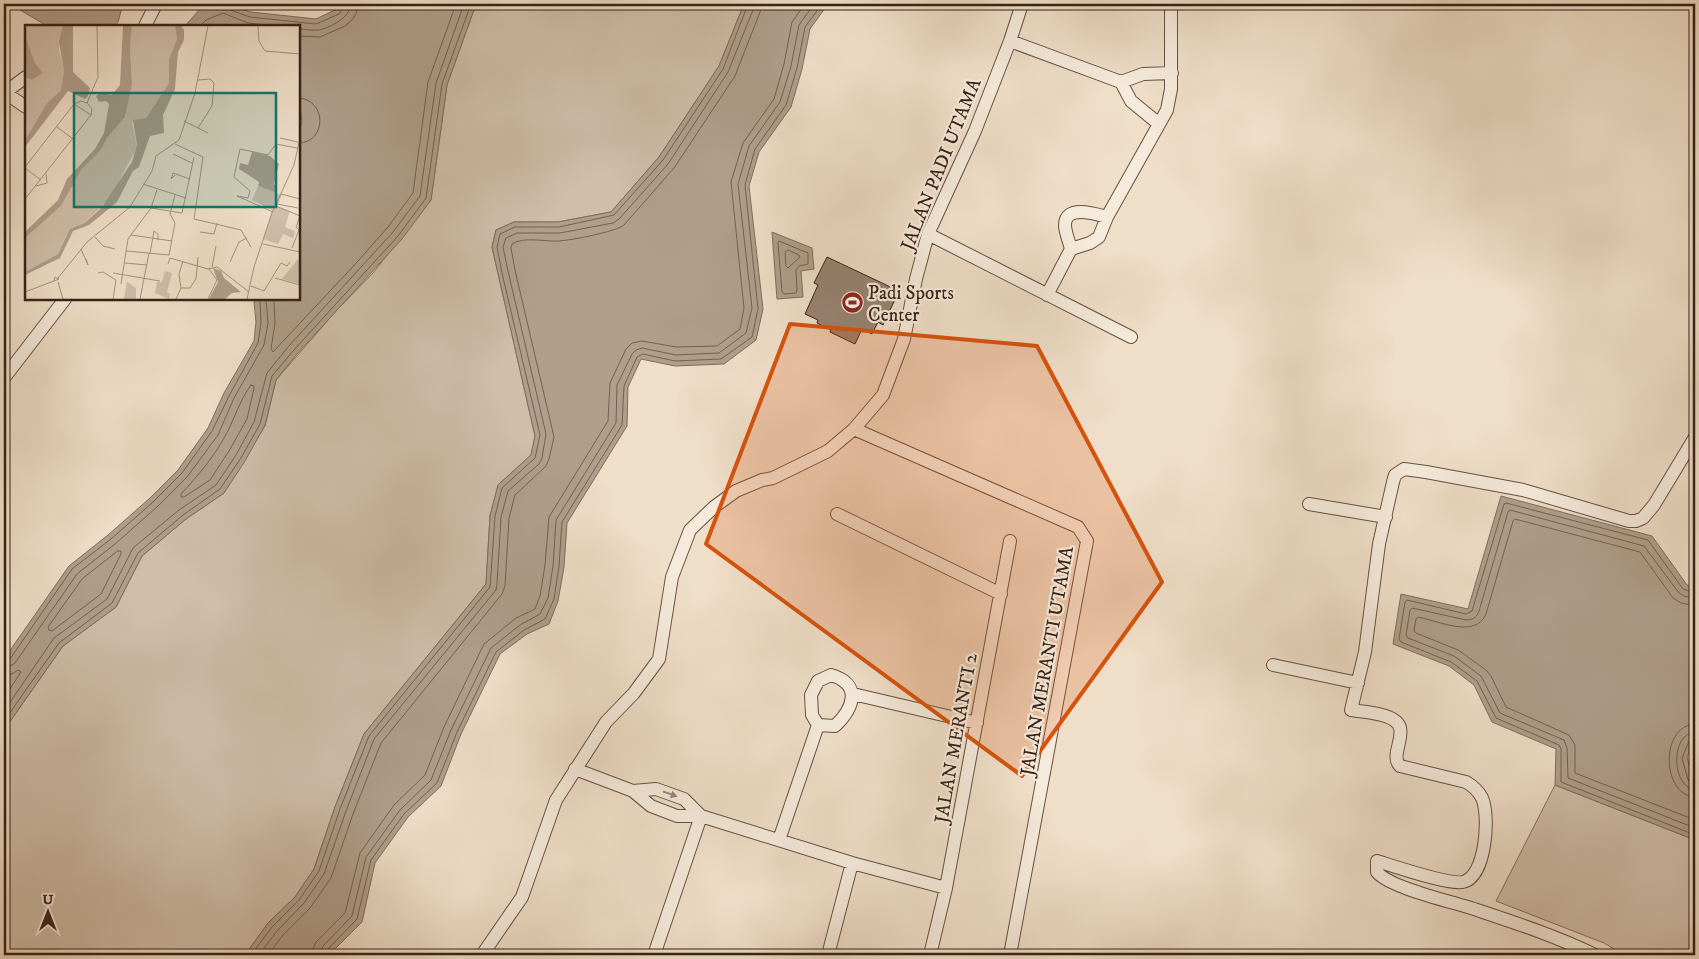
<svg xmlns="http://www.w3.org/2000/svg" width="1699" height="959" viewBox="0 0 1699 959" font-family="'IM FELL DW Pica',serif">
<rect width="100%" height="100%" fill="#efdec8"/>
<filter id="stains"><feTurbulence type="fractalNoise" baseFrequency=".004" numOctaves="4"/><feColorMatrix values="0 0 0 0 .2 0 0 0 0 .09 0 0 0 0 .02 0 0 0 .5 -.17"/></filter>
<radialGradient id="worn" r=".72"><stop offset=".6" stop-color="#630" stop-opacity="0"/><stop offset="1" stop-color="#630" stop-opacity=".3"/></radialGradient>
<path fill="#d0beaa" stroke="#847060" d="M476,4h268l-25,62 -60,91 -48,55 -53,10h-44l-18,8 -4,17 43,189 -4,19 -33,30 -8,31 -4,68 -122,150 -29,73 -21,62 -19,28 -27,26 -23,32h-241v-225l59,-84 53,-39 26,-51 44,-37 38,-26 41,-67 11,-46 60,-69 37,-38 58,-73 16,-115z
M1555,785l140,55v115h-71l-20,-12 -108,-42z"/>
<path fill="#b09e8b" stroke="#806c5c" d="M10,4h113l-5,18 -3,4h-68z
M222,4l29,8 65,7 21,-10 3,-5h136l-29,81 -16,115 -29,39 -106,116 -20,25 -11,45 -20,36 -21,32 -38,26 -44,37 -26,51 -53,39 -59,84v-71l65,-93 39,-31 42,-37 28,-28 30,-42 16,-35 30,-52 2,-19 -2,-20 2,-3h43v-169l3,-8 -3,-24v-72h-114l15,-17z
M744,4h84l-18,25 -8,40 -11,38 -32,45 -10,34 14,123 -7,31 -32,24 -49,2 -34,-7 -13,28 -1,39 -60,97 -3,44 -6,34 -9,23 -22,10 -27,20 -39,80 -20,52 -33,31 -33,46 -13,59 -33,33h-84l23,-32 27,-26 19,-28 21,-62 29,-73 122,-150 4,-68 8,-31 33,-30 4,-19 -43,-189 4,-17 18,-8h44l53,-10 48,-55 60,-91z
M772,232l40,16 2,21 -13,2 2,26 -26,2z
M1501,496l151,40 35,49 8,3v151l-8,18 8,29v54l-140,-55 1,-36 -64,-27 -18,-37 -25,-19 -56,-22 8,-50 67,15z"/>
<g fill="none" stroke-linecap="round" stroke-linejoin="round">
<path stroke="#746050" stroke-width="1" d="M227,4l3,6 20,7 66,7 23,-10 5,-7v-3
M200,26l6,-6 17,-7 25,10 28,3
M299,29c6,0 14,2 20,1 12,-3 31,-12 32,-26
M299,36l21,1 25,-11 6,-5 5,-7 2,-10
M299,98c28,2 28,44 0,45
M779,241l29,12v11l-9,2 -3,4 1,20 -1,3 -12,1 -2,-2 -4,-49z
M788,250l11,5 1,2 -12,11 -2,-2 -1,-13z
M274,299l1,24 -4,26 2,3 86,-92 29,-33 25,-34 15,-111 28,-78
M251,385l3,1v2l-7,31 -18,32 -19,29 -26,17h-3v-3c16,-17 32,-36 43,-56 10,-17 15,-37 27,-53z
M118,551h3v3l-20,40 -49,37 -3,-1 -1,-3 34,-48z
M1695,593l-12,-4 -35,-49 -142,-37 -2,1 -32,107 -6,3 -59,-14 -2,2 -6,37 2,3 50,20 26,19 19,37 63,27 2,4v33l134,53
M1695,599l-11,-3 -5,-3 -35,-47 -134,-36 -2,2 -29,99c-2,6 -6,9 -13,9l-54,-12 -2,2 -4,25 2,3 46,18 27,20 19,37 64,27 3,8 1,30 127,50
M1695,606l-14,-3 -8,-5 -33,-46 -125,-33 -2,2 -27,93c-11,25 -47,7 -68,3l-2,2 -2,12 2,2 42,17 28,20 5,6 15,31 63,28 6,10v28l120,47
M4,661l6,-2 62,-90 39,-30 42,-37 29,-29 30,-42 17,-35 29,-53 3,-21 -1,-23
M4,667l6,-1 5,-3 62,-89 38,-30 43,-38 29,-29 31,-42 16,-37 30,-53 4,-22 -2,-24
M4,675l8,-1 6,-4 3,2 -17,26
M4,711l50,-73 53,-39 26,-51 46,-38 37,-25 20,-30 18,-33 13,-49 21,-26 105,-115 27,-36 16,-113 28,-79
M4,721l55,-78 53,-40 26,-50 45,-38 37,-26 21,-31 19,-34 12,-48 21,-25 105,-115 28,-38 16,-114 29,-80
M1695,724c-36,2 -33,72 0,73
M1695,732c-26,2 -23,56 0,58
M1695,738l-6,3 -7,17 6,22 3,3 4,1
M251,955l21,-28 27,-27 20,-29 21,-62 29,-73 121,-149 5,-71 7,-28 33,-30 5,-23 -38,-162 -5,-26 3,-13 15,-7h44l55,-12 49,-55 60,-91 25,-65
M259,955l18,-24 27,-28 20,-29 22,-63 28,-72 122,-149 1,-6 4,-67 7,-26 31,-27 3,-6 4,-24 -38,-163 -5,-24 3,-9 11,-5h43l53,-10 6,-4 49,-55 60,-92 25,-62 1,-6
M268,955l15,-20 27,-27 21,-30 22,-64 28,-71 121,-149 3,-8 4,-68 6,-23 31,-29 3,-7 5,-22 -39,-167 -4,-22 1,-4c12,-8 33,-2 47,-3 13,-1 56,-9 65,-16l50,-57 61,-92 25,-64 2,-8
M312,955l1,-6 3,-7 29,-29 15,-60 34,-48 31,-30 19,-48 40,-83 32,-26 19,-9 5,-13 5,-31 4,-48 59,-96 2,-38 16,-34 6,-6 10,-2 34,6 41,-1 23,-17 4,-21 -13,-126 12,-39 31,-44 10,-35 8,-42 13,-18
M320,955l3,-9 29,-30 14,-59 34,-47 31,-30 20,-50 40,-82 29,-23 20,-11 8,-16 5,-32 3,-46 60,-97 1,-38 15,-31 4,-4 6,-2 34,7 43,-2 27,-20 6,-25 -14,-124 11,-38 31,-44 11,-36 8,-41 15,-21
M326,955l1,-5 30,-31 14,-59 33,-46 33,-31 20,-51 39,-80 28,-22 21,-11 9,-20 5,-33 3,-44 60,-97 2,-39 13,-29 6,-3 32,7 46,-2 31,-22 6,-28 -13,-124 10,-36 31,-44 11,-37 8,-41 17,-23"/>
</g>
<path fill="#978372" stroke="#372115" d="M827,257l72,34 -16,34 -5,-3 -6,12 -10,-5 -7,15 -25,-12 1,-2 -14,-7 1,-3 -13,-6 13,-29 -4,-2z"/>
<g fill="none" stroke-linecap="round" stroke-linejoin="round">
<defs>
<path id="minor" d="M145,26l11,-22
M1010,41l111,41
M4,92l22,15
M4,93l22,-16
M1159,124l-28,-23 -10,-19 22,-8 29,-1
M928,234l203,103
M1071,249c-2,-8 -6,-17 -6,-24 0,-21 31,-11 42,-8
M1047,295l24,-46 19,-6 9,-6 8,-20 60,-107 4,-21v-85
M4,378l61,-79
M854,429l224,98 9,14 -77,414
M1309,504l77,13
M837,514l164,80
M1273,665l85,18
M831,675c31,9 23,33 4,51l-17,-1 -6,-10 -1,-20 7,-14z
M853,694l124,29
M575,769l58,22 18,15 26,10h24l151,47 94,25
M633,791l23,-2 28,10 17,17
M779,840l39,-115
M482,955l40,-58 34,-97 50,-78 28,-29 25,-34 13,-82 18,-47 24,-23 22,-16 26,-11 11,-2 55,-27 26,-22 29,-34 21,-56 12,-60 12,-45 47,-103 35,-90 12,-37
M654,955l47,-139
M828,955l24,-92
M930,955l16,-67 64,-347
M1595,955c-37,-18 -76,-31 -115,-44 -22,-8 -91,-23 -103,-39v-11c16,5 72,24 86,21 23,-5 27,-66 19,-84 -4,-8 -9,-12 -16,-16l-66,-16c-4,-4 -4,-9 -3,-14 1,-7 5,-17 3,-24 -3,-15 -36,-16 -49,-18l14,-58 14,-108 14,-62 2,-7 9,-6 22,3 97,18 106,31h7l7,-3 11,-13 41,-68"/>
</defs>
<use href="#minor" stroke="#655042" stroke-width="14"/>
<use href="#minor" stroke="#f5eadb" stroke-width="12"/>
</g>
<defs><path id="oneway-solid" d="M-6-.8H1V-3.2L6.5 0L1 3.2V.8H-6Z" transform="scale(1.25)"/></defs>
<use fill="#968678" href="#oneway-solid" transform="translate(670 794) rotate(20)"/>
<path fill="#d6530d" fill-opacity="0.2" stroke="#d6530d" stroke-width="4" stroke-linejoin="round" d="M790,324l247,22 125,236 -140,194 -316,-232z"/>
<defs>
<symbol id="stadium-disc" viewBox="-11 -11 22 22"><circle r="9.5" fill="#8f2418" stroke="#f5eadb"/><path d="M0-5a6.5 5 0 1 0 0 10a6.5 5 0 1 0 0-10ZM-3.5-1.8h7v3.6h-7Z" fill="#fff"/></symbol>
</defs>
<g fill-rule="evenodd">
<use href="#stadium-disc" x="840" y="290" width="25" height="25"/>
</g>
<g text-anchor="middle" stroke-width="4.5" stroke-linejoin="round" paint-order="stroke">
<g font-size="19" fill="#372115" stroke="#f5eadb">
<text transform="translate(940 164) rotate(-68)" y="7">JALAN PADI UTAMA</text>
<text transform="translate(1046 661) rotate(-80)" y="7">JALAN MERANTI UTAMA</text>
<text transform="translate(955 738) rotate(-80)" y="7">JALAN MERANTI 2</text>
</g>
<g font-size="19" fill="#372115" stroke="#f5eadb" text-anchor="start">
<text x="868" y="299">Padi Sports<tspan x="868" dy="22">Center</tspan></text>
</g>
</g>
<g transform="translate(25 25)">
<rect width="275" height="275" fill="#efdec8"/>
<path d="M0,1h38l-4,23 5,22 -3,19 -14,13 -22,37v-63l7,3 11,-7 -8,-10 -10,-28zM107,1h43l2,13 -8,20v24l-23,35 -14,4 5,25 -26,49 -26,27 -16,8 -11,23 -33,18v-34l36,-32 20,-36 19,-19 7,-13 18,-21 7,-33 -2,-38zM233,161l24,9 -5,12 13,4 -5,16 10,4 -2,7 -10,-4 -5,10 -15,-5 9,-29 -20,-10zM273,234l2,2v23l-18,-5zM140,246l7,2 -5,19 3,2 -1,5 -14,-6 2,-11h5zM102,257l9,6v11h-19h7z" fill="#d0beaa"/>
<path d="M38,1h10v46l17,16 -2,8 -3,3 -17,-8 -43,56v-7l22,-37 14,-13 3,-19 -5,-30zM98,1h9l-2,20 2,38 -7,33 -18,21 -7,13 -19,19 -20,36 -36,32v-6l33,-32 9,-21 28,-30 9,-16 5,-29 -3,-3 -7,1 -3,-6 5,-3 11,2 8,-10zM150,1h6l3,4v10l-6,12 -3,37 -12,26 1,18 -14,3 -11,31 -6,4 -16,31 -28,23 -16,6 -13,27 -35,17v-3l33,-18 12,-25 15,-6 17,-16 30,-45 5,-17 -4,-25 13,-2 23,-35v-24l8,-20zM0,10l10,28 8,10 -11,7 -7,-3zM227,127l18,4 9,8 -5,19 3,10 -19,-7 1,-4 -20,-13 1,-6 8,2zM188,243l8,3 3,7 17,14 -9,1 -7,6h-16l9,-17z" fill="#b09e8b"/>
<path fill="none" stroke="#a59280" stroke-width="1" d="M233,1l1,15 6,10 35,3M173,55l12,-1 4,4 -2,23 -14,22M62,78l11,-26 -1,-51M49,79l17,11M159,96l24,12M32,102l16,12M255,113l18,4M150,119l28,13 -9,62 47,11 10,17M148,129l19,9M0,142l49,-63 7,-3 6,2M0,143l16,12M150,150l-4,4 2,-6 17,6M118,159l43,14M11,161l11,-3 -1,-9M256,169l19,5M0,174l66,-84 1,-6 -5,-6M252,179l21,4M251,181l24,10M126,183l31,5 12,-56M248,187l-36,-16 11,2 2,-7 -16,-14 6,-28 28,6 8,-11 21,4M275,191l-4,11 4,4M175,207l14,2 3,-11M106,210l41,6M70,212l8,9 12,3M238,219l37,8M267,223l7,-18M56,224l7,16 -2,-6M101,226l43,4 6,-32 -5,-9 5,-19M125,228l4,-22 4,3v6M205,237l9,-20 8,-4M100,238l22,2M143,239l2,-6 38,11 9,-2 32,25M187,242l4,-21M73,248l5,-1 13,8 -3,19M88,248l47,8M33,253l29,-36 43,-35 22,-36 4,-15 23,-16 16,-47 13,-67M250,253l25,7M33,257l5,17M96,259l7,-45 23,-31 6,-18M226,261l13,5 17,-28 6,3 3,-4M156,263l-2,-14 4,-13M0,267l34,-13 -4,-2 -1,4M115,274l9,-46M151,274l5,-11h9l6,-9 2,-22M183,274l9,-19 -8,-11M222,274l7,-32 18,-54 22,-48 6,-27"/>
<path fill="#0f766e" fill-opacity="0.15" stroke="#0f766e" stroke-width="2.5" d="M49,68h202v114h-202z"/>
<rect width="275" height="275" fill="none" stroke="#372115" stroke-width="2.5"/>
</g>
<rect width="1699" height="959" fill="none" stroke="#efdec8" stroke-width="20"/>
<rect x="5" y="5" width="1689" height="949" fill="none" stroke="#372115" stroke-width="2.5"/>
<rect x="10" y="10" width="1679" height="939" fill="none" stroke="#372115"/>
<g transform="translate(48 912)" stroke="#f5eadb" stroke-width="4" paint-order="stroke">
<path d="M0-4L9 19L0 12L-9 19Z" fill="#372115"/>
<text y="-8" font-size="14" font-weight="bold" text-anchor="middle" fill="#372115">U</text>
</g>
<rect width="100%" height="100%" filter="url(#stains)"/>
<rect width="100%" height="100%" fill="url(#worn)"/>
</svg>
